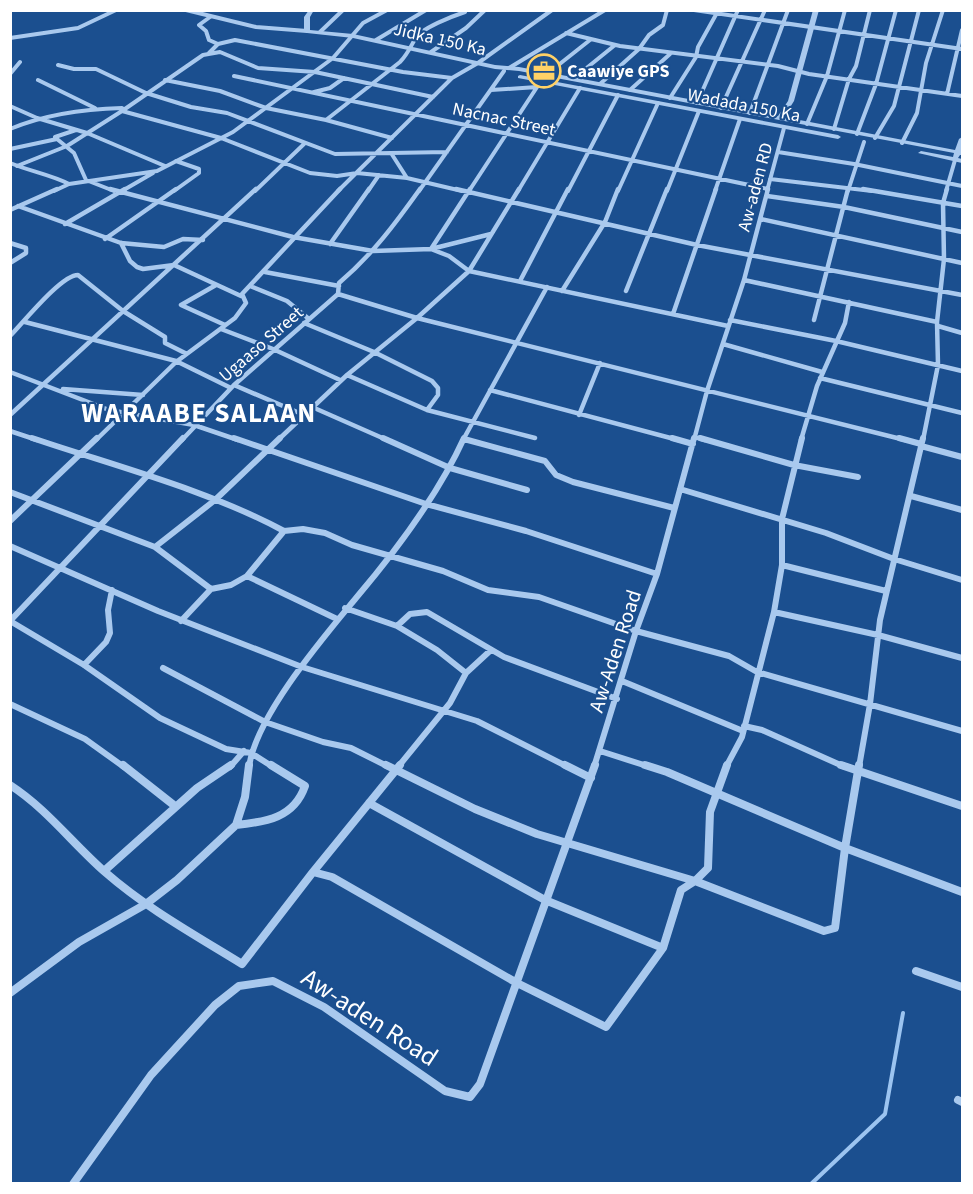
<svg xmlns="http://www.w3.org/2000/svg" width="973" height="1194" viewBox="0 0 973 1194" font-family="'Source Sans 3',sans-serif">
<rect width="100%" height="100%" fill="#1b4f8f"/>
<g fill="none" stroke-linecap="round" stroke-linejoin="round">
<path stroke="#9cc4f0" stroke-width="4" d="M811,1184l74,-70 18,-101"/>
<path stroke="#a9c9ee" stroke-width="4" d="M186,10l70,17 51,4
M694,10l268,39
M210,17l-11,8 7,6 3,9 9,4
M320,32l23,-22
M566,33l54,13 158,20 31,8 153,22
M10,38l68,-10 38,-18
M376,40l50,-30
M431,52l35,-24 19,-18
M209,53l9,-9 17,-4 168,32 49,6
M58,65l16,4h22l50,24 45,14 36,6 108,41 56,-1 16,25
M509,68l96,-58
M10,74l10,-12
M547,74l43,-34
M234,76l534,113
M573,79l42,-34
M38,80l57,28
M165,80l55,11 46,17 60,12 66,18
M600,84l39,-35 10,-14 14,-10 4,-15
M491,90l46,-3
M630,90l40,-36
M314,92l16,-4 14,-10
M947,94l15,-64
M433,97l-118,-25 -57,-4 -38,-16 -17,3 -81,56 99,27 89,35 27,3 20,-3 50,5 55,13
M670,98l26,-41 2,-10 20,-36
M697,103l41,-93
M10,106l27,12 50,15 78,33
M721,108l44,-98
M750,113l38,-103
M326,120l74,-58c7,-7 10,-14 15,-23 6,-11 38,-23 50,-27
M807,124l20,-48 18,-66
M10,129c36,-15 73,-20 112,-21
M834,129l15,-50 7,-13 14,-56
M857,134l19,-50 20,-74
M55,137l21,-7
M875,138l19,-32 25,-96
M902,143l15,-30 9,-50 17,-53
M10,149l47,-10 17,14 12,27 28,11
M778,152l76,12 108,22
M391,153l56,-1
M10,163c19,8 42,12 59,21
M17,166l50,-20 55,-35
M770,179l102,12
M54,191l15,-7 88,-13 76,-39 100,-74 30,-35 24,-13
M122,191l31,-18
M174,191l25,-18v-4l-23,-8
M255,191l49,-47
M338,191l114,-113 26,-15 74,-53
M368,191l11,-16
M419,191l85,-120
M469,191l72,-110
M518,191l62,-103
M568,191l50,-96
M618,191l40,-88
M667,191l32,-80
M715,191l25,-72
M767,191l17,-63
M848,191l16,-49
M946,191l9,-31"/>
<path stroke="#a9c9ee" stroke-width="4.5" d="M110,189l183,48 80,14 58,-2 18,7 20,15 259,55
M456,189l241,56 265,50
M863,189l99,17
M767,196l77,11 118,25
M18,206l103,37 43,4 19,-8 20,1
M10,210l47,-21
M761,219l201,44
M65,224l60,-35
M105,239l71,-50
M10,243l16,5v5l-16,10
M121,243l9,18 7,6 6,2 31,-4 67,31
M330,244l39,-55
M431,249l39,-60
M431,249l60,-15
M265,272l74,14
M744,280l193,42
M520,281l48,-92
M216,285l-35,20 44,20
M250,286l37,15 22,18
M562,291l43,-69 13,-33
M626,291l41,-102
M338,294l79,24 488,122
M673,314l43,-125
M730,320l106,21 126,30
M814,320l34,-131
M25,322l151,39 55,27
M304,323l70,29 58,29 6,7v7l-11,15
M938,326l24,7
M221,329l52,20 67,31
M10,336c13,-13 51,-61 68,-61l45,36 42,26v6l20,10
M723,344l99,28
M10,372l99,38 85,15 44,15
M347,375l80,35 108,28
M820,378l142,35
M234,385l70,30
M63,389l80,6
M490,390l188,50
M312,407l75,33
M10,415l246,-226
M579,415l21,-52
M10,431l27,9
M695,437l10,3
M464,439l4,1
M96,440l80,-78 59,-44 11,-15 -4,-9 98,-105
M182,440l52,-55 104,-91 1,-11c33,-28 56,-59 81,-94
M278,440l69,-65 70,-57 52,-47 50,-82
M463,440l84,-153
M694,440l13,-49 37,-111 24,-91
M801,440l16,-54 28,-63 4,-21
M923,440l15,-75 -1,-43 7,-63 -1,-56 4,-14"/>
<path stroke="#a9c9ee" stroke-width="6" d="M32,438c83,28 176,52 252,93l-37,45 -16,9 -20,4 -30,32
M234,438l192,66 100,27 131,43
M383,438l67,30 77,22
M672,438l21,6
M700,438l94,27 64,12
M899,438l22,6
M464,439l81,22 11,14 17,7 101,26
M921,446l41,11
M680,489l146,44 68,26 68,21
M10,492l145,55 60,-47 65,-62
M911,496l51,14
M10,521l87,-83
M284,531l19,-2 22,4 27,12 91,26 45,19 51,7 97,34 93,25 28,16 205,59
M10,546l148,65 144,56 175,54 91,46
M155,547l56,42
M782,565l104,26
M247,576l90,43
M345,608l52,18 40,24 29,23 -16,30 -52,64
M774,612l104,23 84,23
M10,621l173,-183
M10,621l74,44 76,53 66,31 25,4 22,14
M397,626l13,-12 17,-2 77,45 113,42
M84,665l22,-23 4,-9 -2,-23 4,-20
M163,668l102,54 58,20 28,6 38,19
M466,673l25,-23
M622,681l121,50
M10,704l75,35 39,28
M744,726l18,4 83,37
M600,751l50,16
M230,767l14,-16
M249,767c7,-51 74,-129 107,-169 39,-46 83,-105 108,-160
M594,767l42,-136 21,-57 37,-136
M726,767l16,-30 32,-125 8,-47v-46l20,-81
M859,767l11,-63 10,-84 43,-182"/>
<path stroke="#a9c9ee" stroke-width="8" d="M123,765l52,41
M386,765l89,44 62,25 158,47 129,50 11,-3 10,-80 14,-83
M565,765l26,13
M645,765l22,7 178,76 117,44
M841,765l121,41
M10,785c37,24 62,58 95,87 41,36 90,63 137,92l71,-92 19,5 185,106 89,44 57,-79 -118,-48 -176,-97
M236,825c30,-3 58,-7 69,-39l-34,-21
M104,871l93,-83 34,-23
M313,872l87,-107
M663,948l18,-58 14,-9 13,-13 2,-56 17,-47
M916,971l46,16
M10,993l69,-51 67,-38 31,-24 59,-55 9,-28 4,-32
M958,1100l4,2
M73,1184l78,-109 64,-70 24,-19 34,-5 51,26 121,84 25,6 10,-13 115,-319"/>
<path fill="#a9c9ee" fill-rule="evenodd" d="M309,10h5l-4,7v13l43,4 142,31 24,2 259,49 10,-15 25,-91h6l-25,91 -10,16 171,33 4,-11 3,-2v18h-2l-2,3 4,1v4l-44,-10 3,-2 32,6 1,-4 -435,-82 -24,-2 -142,-31 -46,-5 -3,-2v-14z
M520,75l318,60 3,2 -3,2 -320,-61v-2z"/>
</g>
<defs>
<symbol id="office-ring" viewBox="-11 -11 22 22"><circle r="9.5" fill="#1b4f8f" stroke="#ffd166" stroke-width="1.5"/><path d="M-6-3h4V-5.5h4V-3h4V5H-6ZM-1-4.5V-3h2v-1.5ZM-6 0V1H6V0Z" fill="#ffd166"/></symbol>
</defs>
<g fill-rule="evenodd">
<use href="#office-ring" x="525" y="52" width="38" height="38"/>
</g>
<g text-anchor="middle" stroke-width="4.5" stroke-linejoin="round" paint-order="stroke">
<g font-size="18" fill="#fff" stroke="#1b4f8f">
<text transform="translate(440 39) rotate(13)" y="6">Jidka 150 Ka</text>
<text transform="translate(744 105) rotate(11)" y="6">Wadada 150 Ka</text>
<text transform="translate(504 119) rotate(12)" y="6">Nacnac Street</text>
<text transform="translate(755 187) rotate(-75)" y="6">Aw-aden RD</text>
<text transform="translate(261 344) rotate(-41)" y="6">Ugaaso Street</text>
</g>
<g font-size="18" font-weight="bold" fill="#fff" stroke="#1b4f8f" text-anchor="start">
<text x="567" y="77">Caawiye GPS</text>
</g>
<g font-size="21" fill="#fff" stroke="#1b4f8f">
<text transform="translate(615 651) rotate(-72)" y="7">Aw-Aden Road</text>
</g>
<g font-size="26" fill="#fff" stroke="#1b4f8f">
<text transform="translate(370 1017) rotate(33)" y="9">Aw-aden Road</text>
</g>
<g font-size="27" font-weight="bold" letter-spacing="1.5" fill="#fff" stroke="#1b4f8f">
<text x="199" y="422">WARAABE SALAAN</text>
</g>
</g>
<rect width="973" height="1194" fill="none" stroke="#ffffff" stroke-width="24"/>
</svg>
